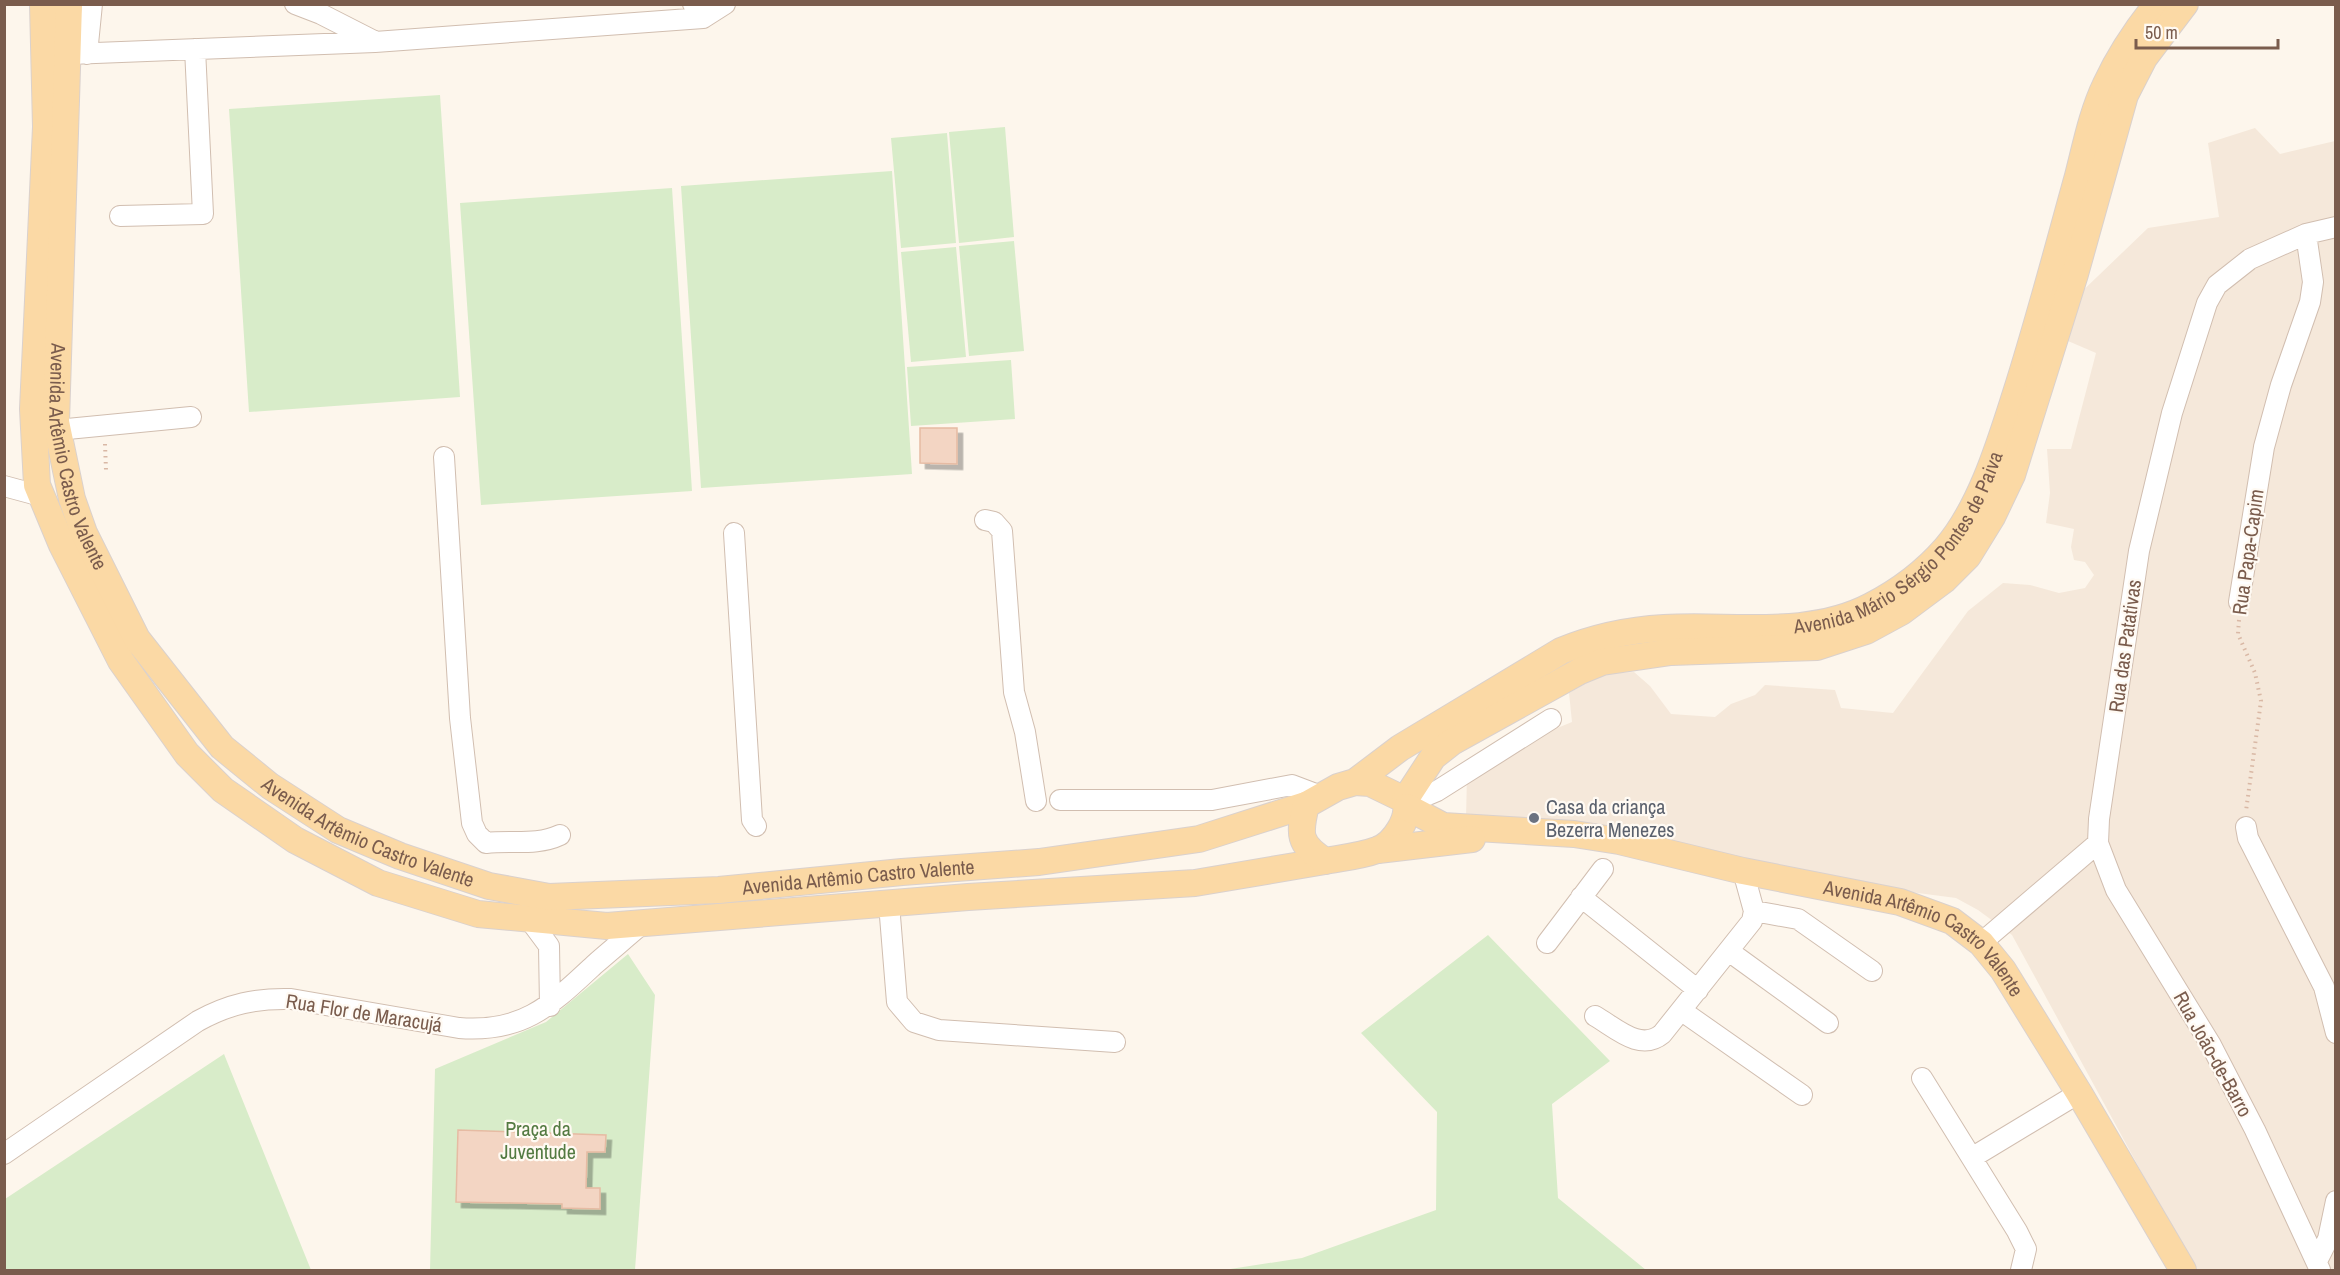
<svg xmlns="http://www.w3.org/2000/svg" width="2340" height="1275" viewBox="0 0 2340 1275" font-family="'Archivo Narrow',sans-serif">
<defs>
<filter id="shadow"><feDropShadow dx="5.5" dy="5.5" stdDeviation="0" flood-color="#0004"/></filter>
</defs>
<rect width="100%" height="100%" fill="#fdf6ec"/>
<path fill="#f5e8da" d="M2255,128l25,26 55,-13v1129h-140l-183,-335 -34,-25 -22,-12 -145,-19 -345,-61 1,-42 39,-27 66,-27 -3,-29 33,-19 32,-2 16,14 21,28 44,3 16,-13 24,-9 10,-10 70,5 6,18 52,5 75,-102 35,-28 27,2 29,8 26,-5 9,-13 -9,-13 -11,-2 -3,-13 3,-18 -28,-6 4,-30 -3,-44h24l25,-96 -35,-15 11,-37 76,-73 71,-11 -11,-74z"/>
<path fill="#d8ecc9" d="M440,95l20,302 -211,15 -20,-303z
M1005,127l9,110 -55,6 -10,-111z
M947,133l9,110 -55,5 -10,-110z
M892,171l20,303 -211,14 -20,-302z
M672,188l20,303 -211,14 -21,-302z
M1014,241l10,110 -55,5 -10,-110z
M956,247l10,110 -55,5 -10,-110z
M1011,360l4,59 -104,7 -4,-59z
M1488,935l122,126 -58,43 6,94 88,72h-422l78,-12 134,-48 1,-98 -76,-79z
M628,954l27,41 -20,275h-205l5,-201 111,-47z
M224,1054l87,216h-306v-71z"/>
<path fill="#f3d5c3" stroke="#e6bba3" stroke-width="1.5" filter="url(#shadow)" d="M920,428h37v36l-37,-1z
M458,1130l148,5 -1,17h-18l-1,36h14v21l-38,-1v-4l-106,-2z"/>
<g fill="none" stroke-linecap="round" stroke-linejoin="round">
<defs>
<path id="minor" d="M295,4l26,10 53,27
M693,4l10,14 22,-14
M70,54l305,-12 328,-24
M87,54l5,-50
M120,216l83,-2 -8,-165
M57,430l134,-13
M444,457l16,261 12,105 5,11 9,9c25,-3 51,3 74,-8
M4,486l37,10
M985,520l9,2 8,9 12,161 11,40 11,69
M734,533l18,287 4,6
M2239,602l25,-155 17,-62 29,-83 3,-20 -7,-48
M1060,800h152l80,-15 29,11
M1406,804l31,-13 114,-72
M2246,827l2,11 76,149 12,46
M2098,843l18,47 95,155 44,85 65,140
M1581,897l117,93
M889,904l8,98 17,20 25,8 176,12
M1754,911l44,8 74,52
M529,919l20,27 1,60
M1547,943l56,-74
M1981,943l117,-100 1,-24 40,-268 33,-138 35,-110 10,-18 33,-26 56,-25 30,-7
M1730,952l98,71
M1682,1011l120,84
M1595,1016c21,12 45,36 67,18l90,-113 2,-10 -11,-40
M1922,1078l95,153 9,18 -5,21
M4,1154l194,-133c31,-17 58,-23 93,-22l168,29c64,5 91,-22 135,-63 16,-14 33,-28 49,-42
M1973,1157l106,-64
M2317,1261l11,-22 8,-38"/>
<g id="major">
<path d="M43,4l3,123 -13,282 4,76 25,60 59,116 66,93 36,36 72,50 83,43 100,31 129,12 361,-29 227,-14 130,-22"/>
<path id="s1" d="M69,4l-13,418 16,77 12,34 53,106 85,108 48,39 68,44 62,26 89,30 60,11 170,-7 183,-18 137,-10 160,-23 107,-34"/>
<path id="s2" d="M1355,782l15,1 35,17c6,18 -11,44 -28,50 -16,6 -36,8 -52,11 -27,-17 -26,-27 -19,-56l32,-18 17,-5 45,-34 161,-97c34,-14 67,-21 103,-23 69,-4 144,11 207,-22 27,-14 55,-35 75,-58 35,-41 54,-105 70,-155 23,-72 42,-145 62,-217 8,-31 14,-63 28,-92 13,-28 31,-55 51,-80"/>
<path d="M1405,800l28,-43 19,-15 128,-71 22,-9 69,-10 146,-5 49,-16 35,-19 43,-32 24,-24 24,-39 20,-42 63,-201 50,-179 19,-37 41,-54"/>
<path id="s3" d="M1407,807l36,19 131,8 45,7 124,30 157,31 52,19 29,22 22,27 76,123 104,177"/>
<path d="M1378,850l94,-11"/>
</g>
</defs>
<use href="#minor" stroke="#d1beb0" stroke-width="22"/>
<use href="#major" stroke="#dad1cd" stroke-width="28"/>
<path stroke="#d9b8a5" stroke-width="4" stroke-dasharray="1.5 4.5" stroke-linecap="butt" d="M105,444l1,26
M2239,620l-1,14 17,39 6,28 -15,110"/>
<use href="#minor" stroke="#fff" stroke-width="20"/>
<use href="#major" stroke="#fbd9a5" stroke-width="26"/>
</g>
<circle fill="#6b7280" stroke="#fffaf3" stroke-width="2" cx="1534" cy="818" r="6"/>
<g text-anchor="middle" stroke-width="4.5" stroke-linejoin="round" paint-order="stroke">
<g font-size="20" fill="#7a5c4d" stroke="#fffaf3">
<text dy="7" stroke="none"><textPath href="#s1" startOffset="456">Avenida Artêmio Castro Valente</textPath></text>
<text dy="7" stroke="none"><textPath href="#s2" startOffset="912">Avenida Mário Sérgio Pontes de Paiva</textPath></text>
<text transform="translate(2248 552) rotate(-82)" y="7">Rua Papa-Capim</text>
<text transform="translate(2125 646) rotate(-82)" y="7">Rua das Patativas</text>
<text dy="7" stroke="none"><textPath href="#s1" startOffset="960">Avenida Artêmio Castro Valente</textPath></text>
<text dy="7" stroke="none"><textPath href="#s1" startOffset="1464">Avenida Artêmio Castro Valente</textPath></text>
<text dy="7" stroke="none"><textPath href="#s3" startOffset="544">Avenida Artêmio Castro Valente</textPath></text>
<text transform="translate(364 1013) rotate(9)" y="7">Rua Flor de Maracujá</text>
<text transform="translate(2213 1054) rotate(61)" y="7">Rua João-de-Barro</text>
</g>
<g font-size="20" fill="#5b616d" stroke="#fffaf3" text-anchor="start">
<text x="1546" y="814">Casa da criança<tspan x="1546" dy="23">Bezerra Menezes</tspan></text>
</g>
<g font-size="20" fill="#537a41" stroke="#fffaf3">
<text x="538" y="1136">Praça da<tspan x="538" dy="23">Juventude</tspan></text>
</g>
</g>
<rect width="2340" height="1275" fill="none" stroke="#7a5c4d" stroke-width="12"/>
<path d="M2136 39v9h142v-9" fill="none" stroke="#7a5c4d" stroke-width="3"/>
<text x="2145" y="39" font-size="18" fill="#7a5c4d" stroke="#fffaf3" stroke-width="4.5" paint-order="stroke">50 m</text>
</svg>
